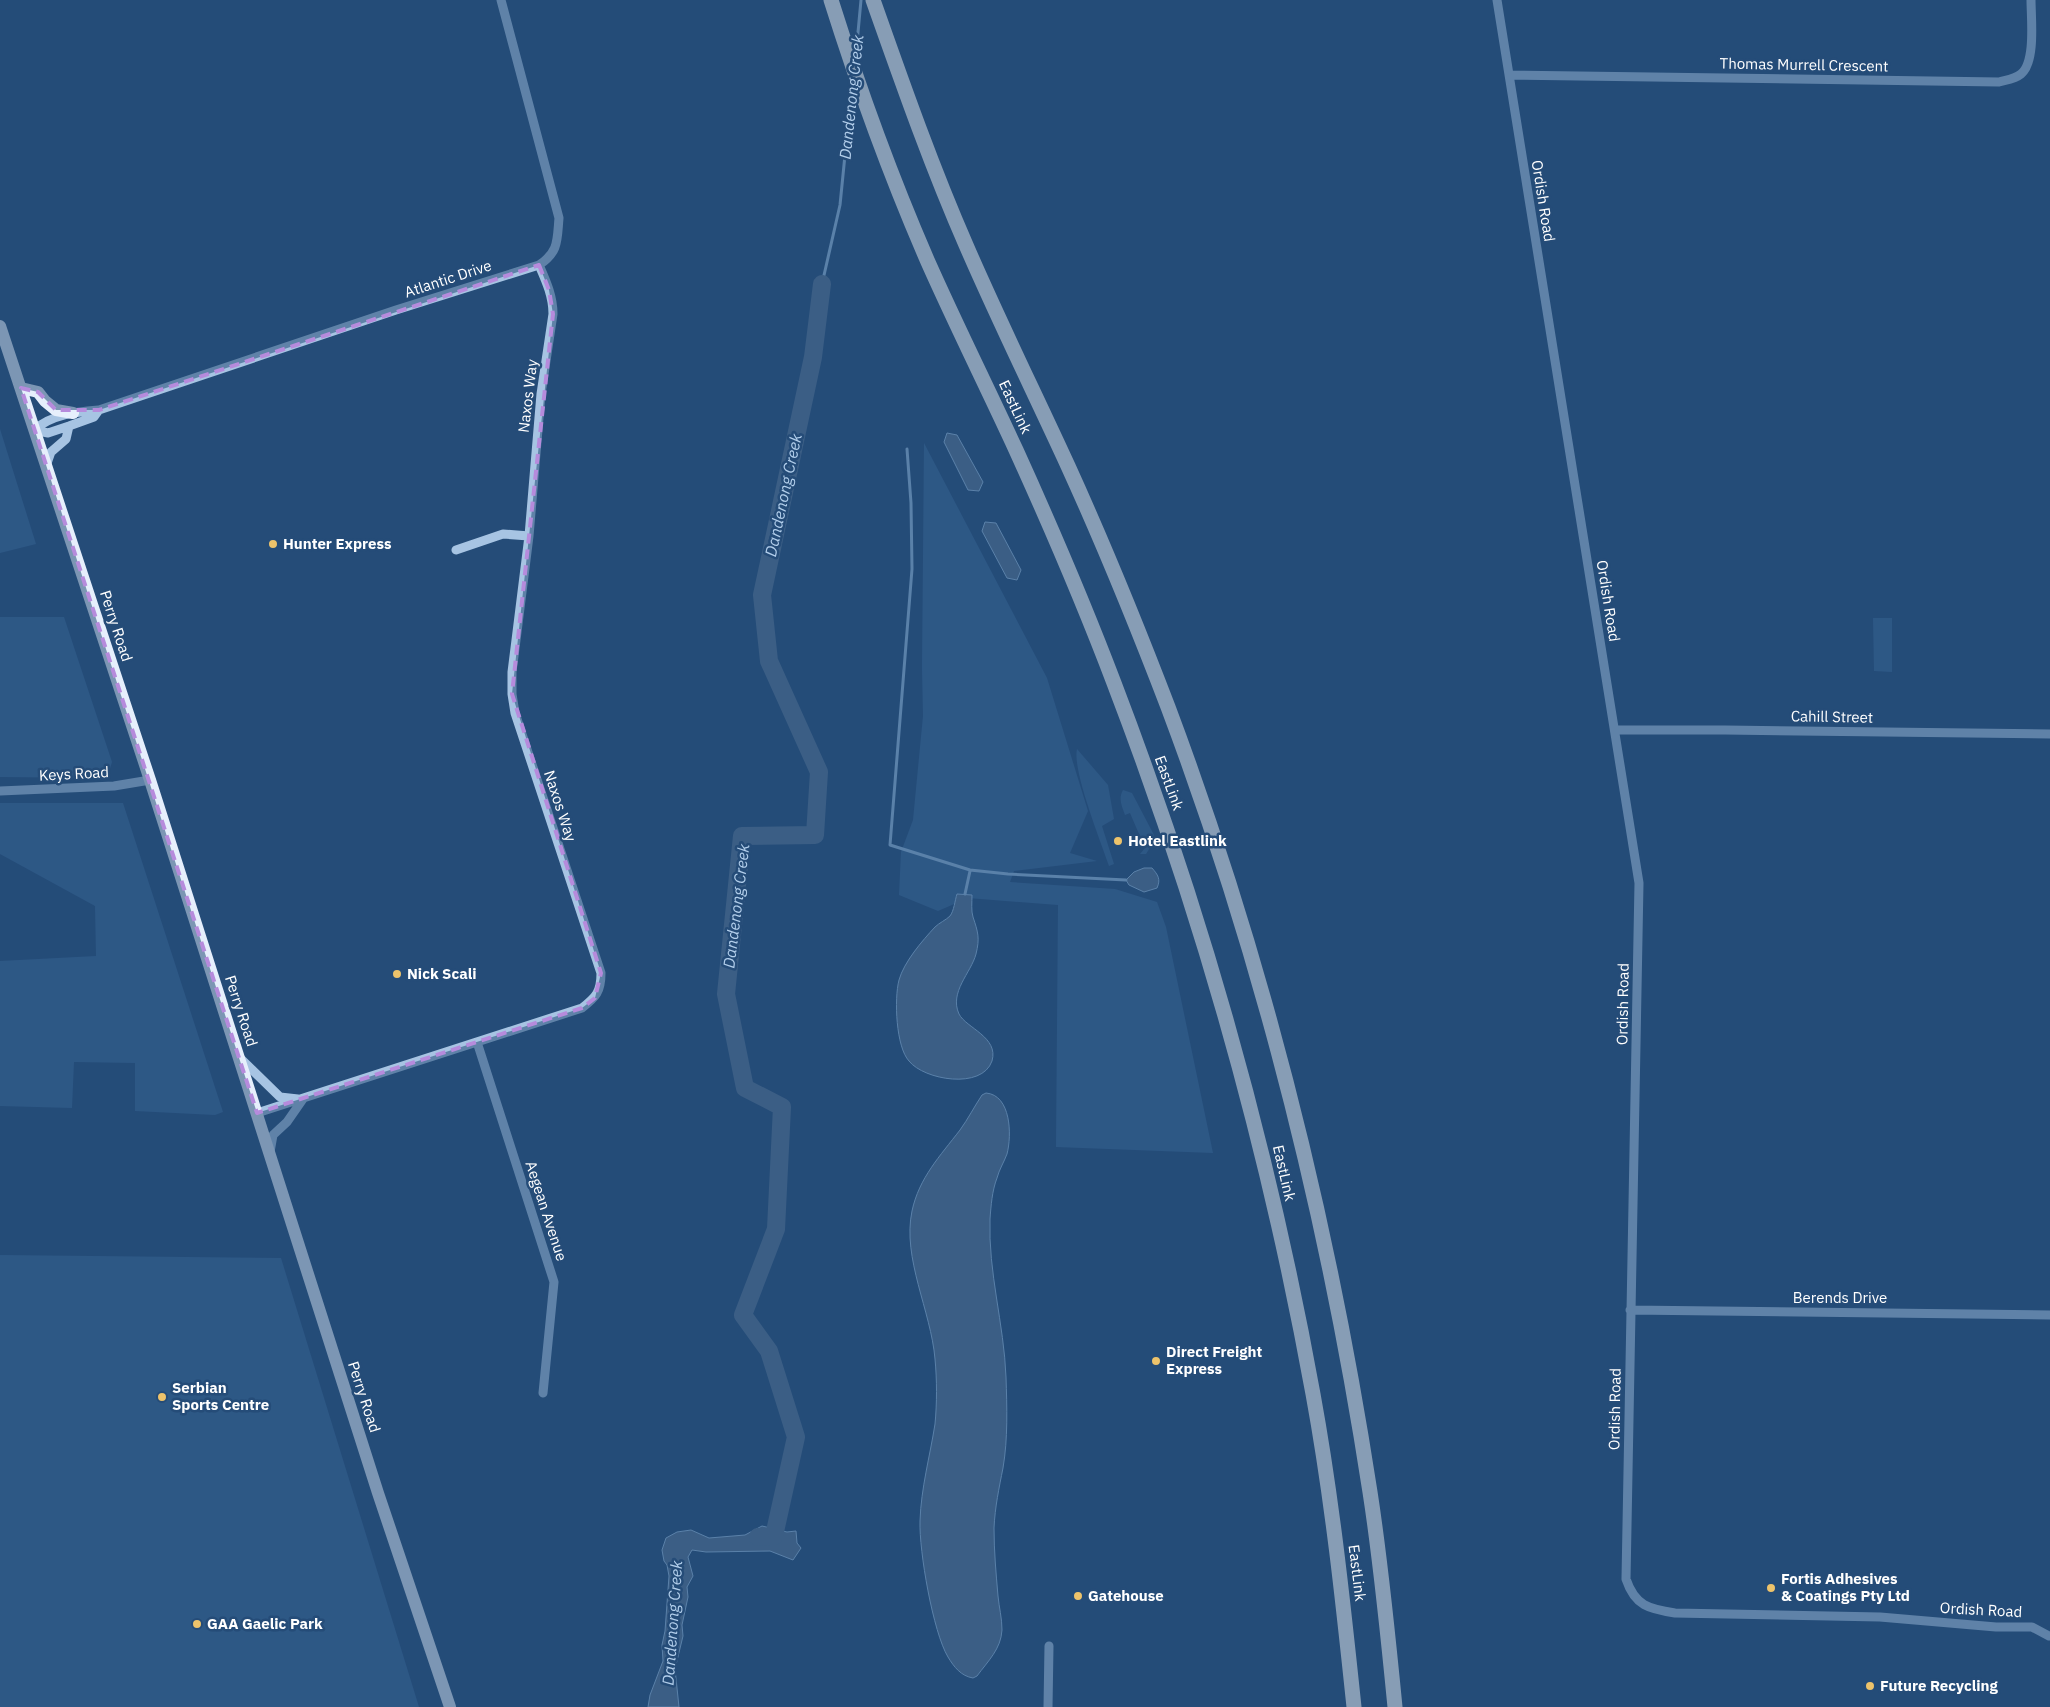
<svg xmlns="http://www.w3.org/2000/svg" width="2050" height="1707" viewBox="0 0 2050 1707" font-family="'IBM Plex Sans',sans-serif">
<rect width="100%" height="100%" fill="#254c78"/>
<path fill="#386696" d="M0,429l36,115 -36,9z
M924,443l123,235 41,133 -18,42 27,8 -83,10 -4,11 105,7 42,13 9,25 47,226 -157,-6 2,-242 -90,-7 -30,13 -39,-16 2,-43 12,-32 10,-104 -1,-48z
M0,617h64l48,145 -5,16 -107,-1z
M1873,618h19v54l-18,-1z
M1077,749l31,36 6,34 -12,7 12,38 -5,2c-8,-24 -37,-96 -32,-117z
M1123,790l9,3 22,42v8l4,1v5l-7,-3 -5,8h-6l5,-6 -15,-35 -5,2c-3,-9 -7,-16 -2,-25z
M0,803h123l100,309 -8,3 -80,-4v-48l-61,-1 -2,46 -72,-2v-145l96,-5 -1,-50 -95,-52z
M0,1255l281,3 138,449h-419z"/>
<path fill="#577495" stroke="#9bc0e4" d="M947,433l10,2 26,47 -4,9 -11,-1 -24,-48z
M985,522l11,1 25,47 -4,10 -10,-2 -25,-47z
M1144,868h8c6,7 9,11 5,20l-13,4 -15,-7 -3,-5 8,-8z
M957,894l15,1c0,7 -1,16 1,22 5,15 7,21 3,37 -5,19 -27,38 -17,60 7,14 40,23 33,47 -10,29 -68,19 -83,0 -13,-14 -15,-62 -10,-81 5,-18 23,-39 36,-53 4,-4 11,-7 15,-11 4,-5 5,-16 7,-22z
M986,1093c25,2 26,42 21,61 -3,8 -8,16 -10,24 -5,13 -6,28 -7,41 -2,53 14,105 16,158 1,30 2,62 -3,91 -4,20 -8,39 -9,60 0,23 2,45 4,68 1,11 4,22 4,34 -1,19 -14,31 -25,46l-4,2c-12,-2 -19,-11 -25,-21 -15,-25 -29,-106 -28,-136 1,-33 10,-65 15,-97 2,-21 2,-44 0,-65 -4,-48 -33,-101 -23,-148 7,-33 28,-55 48,-81 8,-11 14,-23 22,-35z
M762,1526l25,6 9,-1 1,12 4,5 -8,12 -23,-9 -64,1 -14,-2 -4,7 5,19 -6,11 1,10 -6,28 1,11 -8,33 4,38h-31l2,-12 13,-34 -1,-16 3,-14 4,-55 -2,-11 -3,-4 -2,-11 4,-12 11,-6 14,-2 18,8 36,-3z"/>
<g fill="none" stroke-linecap="round" stroke-linejoin="round">
<path stroke="#9bc0e4" stroke-width="3" d="M856,54l5,-54
M822,284l18,-79 12,-120
M907,449l4,54 1,66 -22,276 80,25 38,4 118,6
M965,894l5,-23"/>
<path stroke="#577495" stroke-width="18" d="M758,1537l16,-1 22,-99 -27,-86 -26,-36 33,-86 6,-122 -37,-19 -19,-94 16,-158 73,-1 4,-63 -50,-111 -7,-66 51,-238 9,-73"/>
<path stroke="#a7c4e3" stroke-width="9" d="M1497,0l142,883 -13,696c9,27 23,30 49,34l205,4 116,10h36l17,9
M1509,75l490,7c7,-2 16,-3 22,-8 15,-12 10,-56 10,-74
M34,430c18,-16 42,-18 65,-20l297,-100 143,-45c20,-13 18,-25 20,-47l-58,-218
M34,430l14,3 21,-7 25,-9 5,-7
M46,466l5,-14 15,-13 3,-13
M456,550l47,-16 26,2
M1615,730h110l325,4
M0,791l114,-5 36,-6
M477,1042l77,240 -11,111
M240,1058l40,39 18,2
M257,1113l325,-105c14,-11 19,-16 19,-35l-86,-260 -3,-19v-22l17,-136 12,-142 12,-80c0,-18 -7,-33 -14,-49
M270,1152l3,-17 14,-13 16,-23
M1630,1310l420,5
M1048,1707l1,-61"/>
<path stroke="#e6effc" stroke-width="12" d="M0,326l150,454 228,713 72,214
M21,388l17,4 7,9 11,9 17,3"/>
<path stroke="#fff" stroke-width="15" d="M831,0c28,89 60,177 97,262 28,63 59,125 88,188 35,77 68,154 98,233 88,230 155,468 199,711 19,104 30,208 41,313
M873,0c29,82 58,165 93,245 32,74 68,147 102,221 36,79 69,160 100,241 95,253 161,518 202,785 11,71 18,143 25,215"/>
</g>
<path d="M0 0H2050V1707H0ZM539,265l10,25 4,24 -41,380 89,279 -6,25 -13,10 -325,105 -236,-725 17,4 18,18h43z" fill="#254c78" fill-opacity=".55" fill-rule="evenodd"/>
<path fill="none" stroke="#b68bdc" stroke-width="4" stroke-dasharray="10 6" stroke-linejoin="round" d="M539,265l10,25 4,24 -41,380 89,279 -6,25 -13,10 -325,105 -236,-725 17,4 18,18h43z"/>
<g fill="#edc36b" stroke="#254c78" stroke-width="2">
<circle cx="273" cy="544" r="5"/>
<circle cx="1118" cy="841" r="5"/>
<circle cx="397" cy="974" r="5"/>
<circle cx="1156" cy="1361" r="5"/>
<circle cx="162" cy="1397" r="5"/>
<circle cx="1771" cy="1588" r="5"/>
<circle cx="1078" cy="1596" r="5"/>
<circle cx="197" cy="1624" r="5"/>
<circle cx="1870" cy="1686" r="5"/>
</g>
<g text-anchor="middle" stroke-width="5" stroke-linejoin="round" paint-order="stroke">
<g font-size="15" fill="#fff" stroke="#254c78">
<text transform="translate(1804 65) rotate(1)" y="5">Thomas Murrell Crescent</text>
<text transform="translate(1543 201) rotate(81)" y="5">Ordish Road</text>
<text transform="translate(448 279) rotate(-18)" y="5">Atlantic Drive</text>
<text transform="translate(528 396) rotate(-83)" y="5">Naxos Way</text>
<text transform="translate(1015 407) rotate(65)" y="5">EastLink</text>
<text transform="translate(1608 601) rotate(81)" y="5">Ordish Road</text>
<text transform="translate(116 626) rotate(72)" y="5">Perry Road</text>
<text transform="translate(1832 717) rotate(1)" y="5">Cahill Street</text>
<text transform="translate(74 774) rotate(-3)" y="5">Keys Road</text>
<text transform="translate(1169 783) rotate(70)" y="5">EastLink</text>
<text transform="translate(560 806) rotate(72)" y="5">Naxos Way</text>
<text transform="translate(1623 1004) rotate(-89)" y="5">Ordish Road</text>
<text transform="translate(241 1011) rotate(72)" y="5">Perry Road</text>
<text transform="translate(1284 1173) rotate(77)" y="5">EastLink</text>
<text transform="translate(546 1211) rotate(72)" y="5">Aegean Avenue</text>
<text x="1840" y="1303">Berends Drive</text>
<text transform="translate(364 1397) rotate(72)" y="5">Perry Road</text>
<text transform="translate(1615 1409) rotate(-89)" y="5">Ordish Road</text>
<text transform="translate(1357 1573) rotate(83)" y="5">EastLink</text>
<text transform="translate(1981 1610) rotate(3)" y="5">Ordish Road</text>
</g>
<g font-size="15" font-weight="bold" fill="#fff" stroke="#254c78" text-anchor="start">
<text x="283" y="549">Hunter Express</text>
<text x="1128" y="846">Hotel Eastlink</text>
<text x="407" y="979">Nick Scali</text>
<text x="1166" y="1357">Direct Freight<tspan x="1166" dy="17">Express</tspan></text>
<text x="172" y="1393">Serbian<tspan x="172" dy="17">Sports Centre</tspan></text>
<text x="1781" y="1584">Fortis Adhesives<tspan x="1781" dy="17">&amp; Coatings Pty Ltd</tspan></text>
<text x="1088" y="1601">Gatehouse</text>
<text x="207" y="1629">GAA Gaelic Park</text>
<text x="1880" y="1691">Future Recycling</text>
</g>
<g font-size="16" font-style="italic" fill="#b2ceeb" stroke="#254c78">
<text transform="translate(851 97) rotate(-84)" y="6">Dandenong Creek</text>
<text transform="translate(783 495) rotate(-78)" y="6">Dandenong Creek</text>
<text transform="translate(736 906) rotate(-83)" y="6">Dandenong Creek</text>
<text transform="translate(672 1623) rotate(-86)" y="6">Dandenong Creek</text>
</g>
</g>
</svg>
